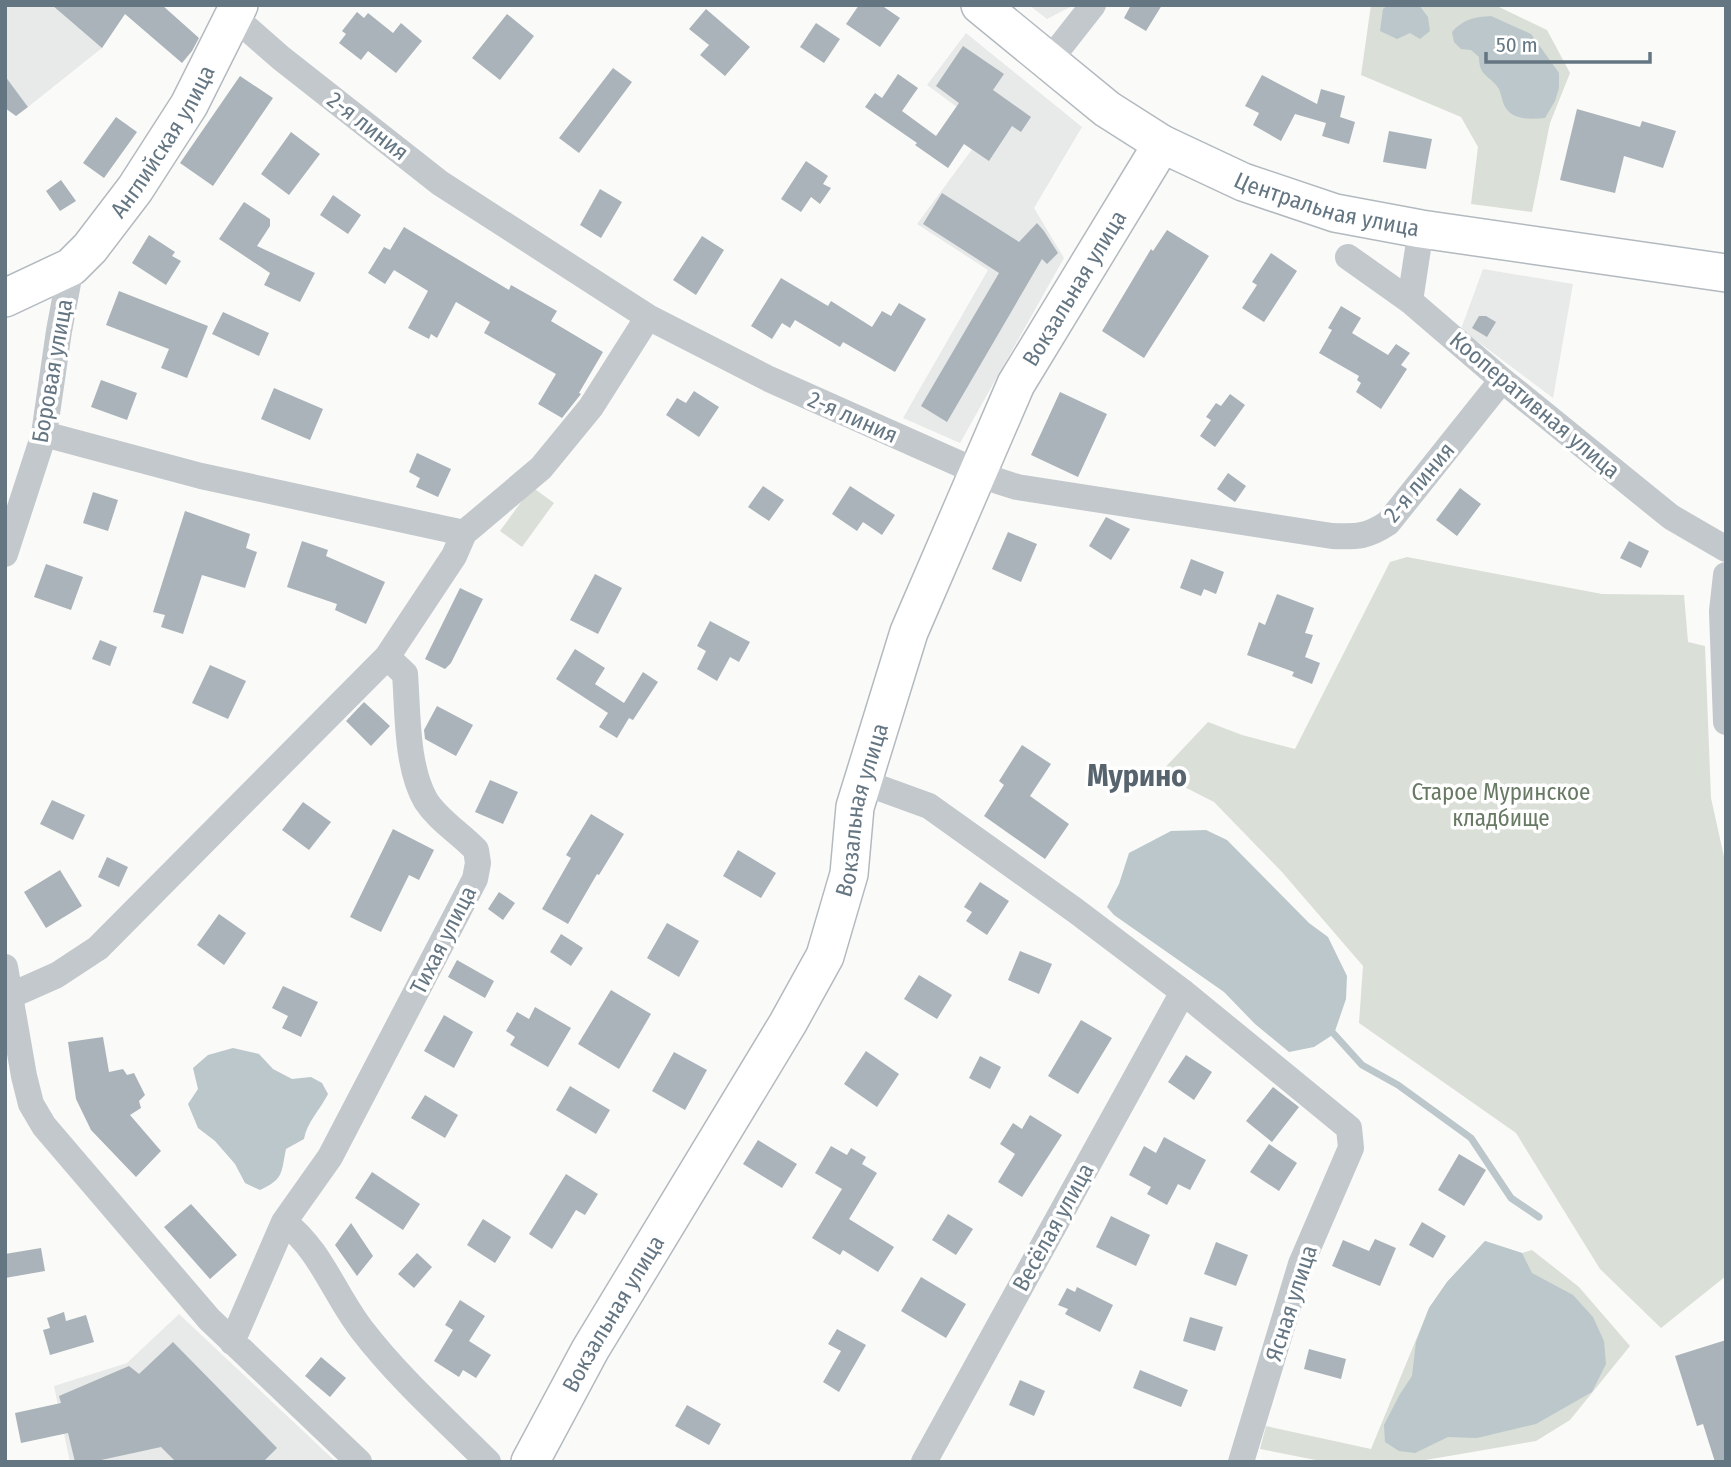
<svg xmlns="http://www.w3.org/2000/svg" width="1731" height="1467" viewBox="0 0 1731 1467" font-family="'Fira Sans Condensed',sans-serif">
<rect width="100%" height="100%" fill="#fafaf8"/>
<path fill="#e8e9e9" d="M5,5h126l-29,43 -74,59 -23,-31z
M1029,5h45l-27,14z
M966,33l116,94 -48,81 30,50 -104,185 -57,-25 85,-148 -71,-46 70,-95 -60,-44z
M1483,269l90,15 -20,114 -92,-69z
M179,1314l157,148h-266l-16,-76 73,-23z"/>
<path fill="#dadfd7" d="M1371,5h124l52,25 23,43 -20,50 -18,89 -61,-8 7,-57 -17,-30 -100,-42z
M532,487l22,16 -32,44 -22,-16z
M1407,557l195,37 82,1 4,47 17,4 6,152 15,68v410l-65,52 -61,-59 -84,-136 -157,-110 4,-57 -81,-94 -68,-70 -55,-28 49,-52 34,13 53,14 95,-187z
M1485,1241l37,12 10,-3 47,37 51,59 -60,74 -34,21 -122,21h-88l-66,-13 6,-23 105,23 58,-141 18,-26z"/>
<path fill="#bbc7cb" d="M1388,5h31l9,12 2,14 -10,8 -10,-6 -13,6 -17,-8 3,-22z
M1491,16l40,18 28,39v15l-4,13 -10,17c-15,1 -33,3 -41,-13 -2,-5 -3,-11 -5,-16 -9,-14 -20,-12 -20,-32l-8,-7 -10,-1 -7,-7 -2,-10c11,-13 23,-15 39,-16z
M1206,830l21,10 82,83 19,14 19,39 -1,23 -12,35 -20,13 -25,5 -34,-28 -31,-32 -110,-77 -7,-8 12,-23 10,-31 42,-22z
M233,1048l26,6 14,15 19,10 19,-2 11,6 6,11c-8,16 -21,28 -24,45l-18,10c-5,24 -2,30 -26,41l-15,-7 -10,-19 -20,-23 -17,-13 -10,-24 10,-15 -5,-21 15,-13z
M1485,1241l37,12 10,20 41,22 20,22 11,24 2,23 -14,28 -56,32 -59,14 -29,-1 -33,16 -16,-2 -14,-9 -1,-17 16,-31 12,-18 4,-34 13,-34 18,-26z"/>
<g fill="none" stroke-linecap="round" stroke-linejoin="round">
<path stroke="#bbc7cb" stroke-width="7" d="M1334,1034l28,31 36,20 73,53 40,60 28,19"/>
</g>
<path fill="#aab3b9" d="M52,5h110l37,33 -7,13 -10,12 -57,-49 -23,34z
M859,5h22l19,13 -20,29 -34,-23z
M1131,5h31l-16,26 -22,-13z
M706,9l44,38 -25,29 -25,-21 9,-10 -20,-16z
M357,12l7,6 4,-5 25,20 8,-10 21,18 -26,32 -28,-22 -7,9 -22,-17 7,-9 -4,-3z
M507,14l27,22 -34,44 -28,-22z
M816,23l24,16 -16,24 -24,-16z
M963,46l41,28 -11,16 38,27 -10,15 -9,-6 -23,35 -25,-17 -16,24 -33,-23 2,-2 -52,-36 10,-14 7,5 16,-24 20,14 -16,23 34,25 23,-33 -23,-17z
M613,68l19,14 -53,71 -20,-15z
M1262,75l55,29 4,-15 24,7 -5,21 15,5 -6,22 -27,-8 4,-13 -31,-9 -14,27 -28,-16 6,-12 -14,-7z
M5,76l23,31 -12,9 -11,-8z
M240,76l33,22 -60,88 -33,-23z
M1577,109l63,18 2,-6 34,10 -13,37 -39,-12 -9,37 -55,-13z
M116,117l21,15 -33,46 -21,-15z
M1389,131l43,8 -6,30 -43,-7z
M291,132l29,22 -31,41 -28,-21z
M806,161l22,15 -5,8 8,4 -11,16 -9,-7 -10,15 -20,-13z
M61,180l15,21 -16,10 -14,-20z
M600,189l22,13 -21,36 -21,-13z
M942,193l77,49 18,-19 7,8 14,22 -11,11 -5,-5 -95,163 -26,-16 78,-133 -76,-49z
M333,195l28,20 -13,19 -28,-19z
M244,202l26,17v7l-13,20 58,27 -15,29 -36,-17 6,-12 -51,-34z
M404,227l105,63 2,-5 46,26 -6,10 52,31 -24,41 2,1 -19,24 -24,-14 18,-30 -72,-41 6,-11 -34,-20 -19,36 -6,-4 -2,5 -21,-11 20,-37 -34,-21 -9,14 -17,-11 16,-26 6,3z
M1167,230l42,26 -65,102 -42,-27 49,-82 2,2z
M149,235l26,17 -3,4 9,5 -15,24 -34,-22z
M702,236l22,14 -28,45 -23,-15z
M1271,253l26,18 -33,51 -22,-14 15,-23 -5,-3z
M781,278l47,28 3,-5 41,26 10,-16 9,5 8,-13 27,16 -31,53 -52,-30 -3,5 -45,-27 -5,8 -8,-5 -10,16 -21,-13z
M119,291l89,35 -21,52 -26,-10 8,-19 -63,-24z
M1341,306l20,12 -9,15 36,22 8,-11 14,9 -9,12 6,4 -26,40 -25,-17 5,-9 -4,-3 2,-4 -40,-23 13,-23 -4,-2z
M223,312l46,21 -10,23 -47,-22z
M1479,316h7l10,6 -9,15 -15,-9z
M101,380l36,13 -10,27 -36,-13z
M274,388l49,21 -13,31 -49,-21z
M694,391l25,16 -20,30 -33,-22 11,-17 9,5z
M1060,392l47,22 -29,63 -47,-22z
M1230,394l15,11 -30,42 -15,-11 11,-16 -5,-3 10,-14 5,3z
M417,453l34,16 -13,28 -22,-10 4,-9 -11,-6z
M1228,473l18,13 -11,16 -18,-13z
M763,486l21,14 -15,21 -21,-14z
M850,486l45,29 -13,20 -19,-13 -6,9 -25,-17z
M1460,488l21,16 -24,32 -21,-16z
M93,492l25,8 -10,31 -25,-8z
M185,511l65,23 -4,14 11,4 -12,36 -43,-13 -19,59 -22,-7 4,-12 -12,-3z
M1106,517l24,12 -19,31 -22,-14z
M1008,532l29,12 -16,38 -29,-13z
M302,541l26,9 -2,6 59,26 -19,42 -31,-14 2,-6 -50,-17z
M1629,541l20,10 -8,17 -21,-10z
M1191,559l33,13 -8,22 -12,-5 -3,7 -21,-8z
M46,564l37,13 -12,33 -37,-13z
M595,574l27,14 -24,46 -28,-14z
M460,588l23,11 -32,64 -6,6 -20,-10z
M1277,594l37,14 -9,25 8,2 -8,22 15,6 -8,21 -20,-8 2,-4 -47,-17 12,-33 6,3z
M710,621l40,21 -11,20 -9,-5 -13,24 -20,-12 9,-18 -9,-5z
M100,640l17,7 -7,19 -18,-7z
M575,649l30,19 -10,16 29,19 19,-31 15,10 -25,38 -4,-2 -12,20 -18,-11 9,-14 -52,-34z
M210,665l36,16 -18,38 -36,-16z
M364,702l26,24 -19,20 -25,-25z
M437,706l36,19 -17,31 -31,-17 -1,-9z
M1022,745l29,19 -21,32 39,28 -24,35 -61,-43 20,-31 -5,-4z
M490,780l28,12 -15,32 -28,-12z
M52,800l33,15 -12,25 -33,-16z
M303,802l28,20 -22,28 -27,-20z
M591,814l33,20 -25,41 -2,-1 -29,50 -26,-15 29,-51 -5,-3z
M393,829l41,21 -15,30 -10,-5 -28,57 -31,-15z
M738,850l38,23 -15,25 -38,-22z
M107,857l21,10 -9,20 -21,-10z
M60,870l22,36 -36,22 -22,-36z
M980,882l29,19 -22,34 -21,-14 6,-9 -8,-5z
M499,892l16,11 -12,17 -15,-11z
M219,914l27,19 -22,32 -27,-20z
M667,923l32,18 -20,36 -32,-19z
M561,934l22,14 -12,18 -21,-14z
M1020,951l32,13 -13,30 -31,-14z
M457,960l37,21 -9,17 -37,-21z
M919,975l33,20 -15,24 -33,-20z
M283,986l35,16 -17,35 -19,-9 6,-12 -16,-8z
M611,990l40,24 -32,55 -41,-25z
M535,1007l36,21 -23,39 -38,-22 5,-8 -9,-6 11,-19 12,7z
M444,1015l29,17 -19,36 -30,-17z
M1081,1020l31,18 -34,56 -30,-18z
M103,1037l6,35 14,-3 4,6 7,-2 11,22 -6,6 2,7 -11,7 31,36 -25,26 -45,-47 -15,-31 -8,-57z
M866,1051l33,23 -22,33 -33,-23z
M674,1052l33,18 -22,40 -33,-19z
M1186,1055l26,17 -18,28 -26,-18z
M980,1056l21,11 -11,22 -21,-11z
M570,1086l40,24 -14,24 -40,-24z
M1273,1087l26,20 -27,35 -26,-21z
M425,1095l33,20 -13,23 -34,-20z
M1030,1115l32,20 -40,62 -24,-15 17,-28 -15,-10 13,-21 9,6z
M1164,1137l42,23 -16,30 -12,-6 -11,21 -20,-11 4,-7 -22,-12 15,-29 12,7z
M758,1140l39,24 -15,24 -39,-24z
M1269,1144l28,19 -18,28 -29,-19z
M831,1146l16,9 4,-7 15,9 -4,7 15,9 -28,46 45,28 -16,25 -35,-22 -3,5 -28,-17 30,-49 -27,-16z
M1459,1154l27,16 -22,36 -26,-16z
M372,1172l48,32 -17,26 -48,-32z
M566,1174l32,20 -13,21 -9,-5 -24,39 -23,-15z
M191,1204l46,51 -27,24 -46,-52z
M948,1214l25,15 -17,26 -24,-15z
M1111,1216l39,19 -14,31 -40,-19z
M483,1219l28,18 -16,26 -28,-18z
M1422,1222l24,14 -13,22 -24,-13z
M351,1223l22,33 -16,20 -22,-31z
M1375,1239l21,9 -16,38 -48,-20 11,-26 26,11z
M1216,1242l32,13 -12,31 -32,-12z
M41,1248l4,23 -40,7v-24z
M417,1253l15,14 -18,21 -16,-14z
M921,1277l45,27 -20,34 -45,-27z
M1077,1287l36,18 -13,27 -35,-18 3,-5 -10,-4 9,-17 8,4z
M460,1300l25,16 -16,25 22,14 -15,23 -13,-8 -4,7 -25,-16 19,-31 -8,-5z
M64,1312l2,9 20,-6 8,27 -44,13 -7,-25 7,-2 -3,-10z
M1190,1317l33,10 -8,24 -32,-10z
M837,1329l29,16 -27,47 -16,-10 18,-31 -13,-7z
M1726,1340v122h-11l-12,-38 -6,2 -22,-70z
M173,1342l104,106 -14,14h-87l-15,-15 -69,15h-17l-7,-29 -47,10 -6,-30 46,-10 -2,-7 70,-30 10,8z
M1309,1349l37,10 -5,20 -37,-10z
M321,1357l25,21 -16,19 -25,-21z
M1140,1370l48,20 -7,17 -48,-19z
M1020,1380l25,11 -11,25 -25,-11z
M687,1405l34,19 -12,21 -34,-19z"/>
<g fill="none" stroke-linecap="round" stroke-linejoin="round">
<defs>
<g id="secondary">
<path id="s1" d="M980,5l127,104 55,35 81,38 92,31 86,16 305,44"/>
<path id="s2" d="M5,298l66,-31 19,-19 45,-59 54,-84 50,-100"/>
<path id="s3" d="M530,1462l60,-112 198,-327 37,-67 24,-82 6,-67 54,-175 107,-248 146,-240"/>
</g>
</defs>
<use href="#secondary" stroke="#b3babf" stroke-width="40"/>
<path stroke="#c3c8cc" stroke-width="26" d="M233,16l48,42 159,125 208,134 121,62 229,102 19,6 315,49c25,1 35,1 56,-13l114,-143
M1049,61l44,-56
M1348,257l62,44 92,79 169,137 55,32
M1410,301l11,-72
M44,434l157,42 263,57
M5,554l39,-120 15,-103 12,-64
M1726,575l-4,36 4,111
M863,782l66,24 147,105 107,81 166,136 2,20 -50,116 -60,198
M5,967l19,109 7,28 13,22 165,193 150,143
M12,995l45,-20 41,-27 289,-291 67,-101 10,-23 77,-65 50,-61 57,-90
M284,1222c37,28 50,72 78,108 37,48 83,89 126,132
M232,1342l52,-120 46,-65 145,-278 3,-16 -2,-13c-16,-17 -37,-29 -50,-49 -20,-34 -18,-89 -21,-127l-18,-17
M924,1462l259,-470"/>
<use href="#secondary" stroke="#fff" stroke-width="37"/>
</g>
<g text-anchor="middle" stroke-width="7" stroke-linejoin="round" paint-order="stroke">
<g font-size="23" fill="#657683" stroke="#fff">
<text transform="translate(368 126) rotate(38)" y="8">2-я линия</text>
<text dy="8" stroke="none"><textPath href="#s2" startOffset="229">Английская улица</textPath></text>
<text dy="8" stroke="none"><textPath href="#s1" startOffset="406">Центральная улица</textPath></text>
<text dy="8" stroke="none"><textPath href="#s3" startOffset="1304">Вокзальная улица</textPath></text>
<text transform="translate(52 371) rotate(-80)" y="8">Боровая улица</text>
<text transform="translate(1535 405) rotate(40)" y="8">Кооперативная улица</text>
<text transform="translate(853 417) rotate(24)" y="8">2-я линия</text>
<text transform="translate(1419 482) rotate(-50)" y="8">2-я линия</text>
<text dy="8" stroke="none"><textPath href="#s3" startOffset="737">Вокзальная улица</textPath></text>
<text transform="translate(443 940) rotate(-63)" y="8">Тихая улица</text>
<text transform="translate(1053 1227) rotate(-61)" y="8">Весёлая улица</text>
<text transform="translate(1291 1303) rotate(-72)" y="8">Ясная улица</text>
<text dy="8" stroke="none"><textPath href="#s3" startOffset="170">Вокзальная улица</textPath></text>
</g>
<g font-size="23" fill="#687a64" stroke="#fff">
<text x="1501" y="800">Старое Муринское<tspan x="1501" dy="26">кладбище</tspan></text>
</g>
<g font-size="30" font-weight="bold" fill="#57646e" stroke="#fff">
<text x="1137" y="786">Мурино</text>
</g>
</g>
<rect width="1731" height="1467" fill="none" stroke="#657683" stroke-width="14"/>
<path d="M1486 52v10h164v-10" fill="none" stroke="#657683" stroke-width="3.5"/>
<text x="1496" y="52" font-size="21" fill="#657683" stroke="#ffffff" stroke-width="5" paint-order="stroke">50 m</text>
</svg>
